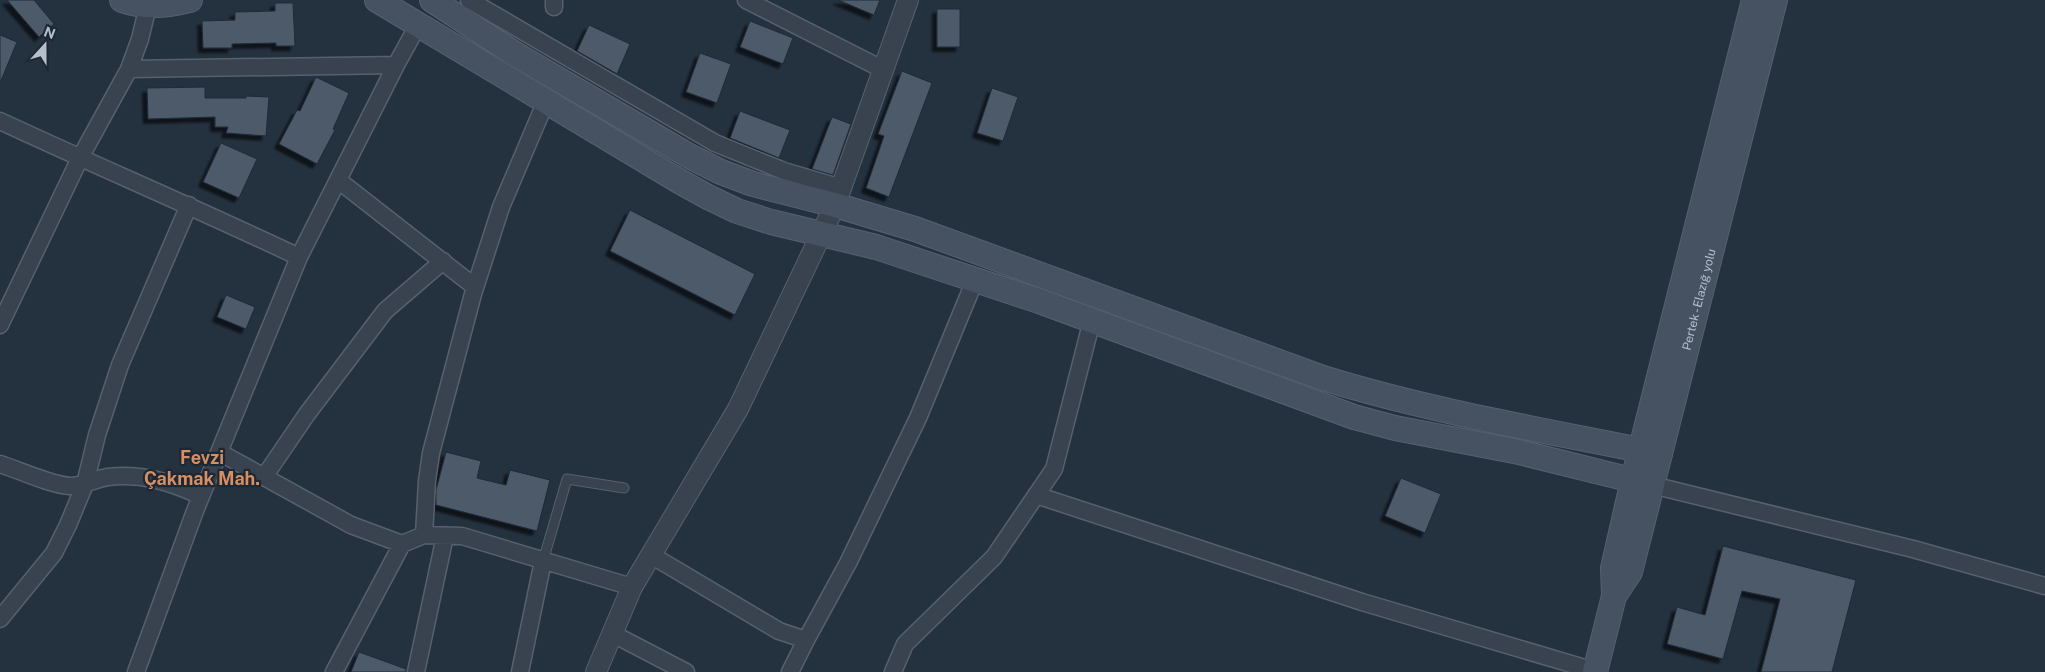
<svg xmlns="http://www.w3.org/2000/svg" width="2045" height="672" viewBox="0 0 2045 672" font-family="'Public Sans',sans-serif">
<defs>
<filter id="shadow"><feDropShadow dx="-4.5" dy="4.5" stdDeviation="1" flood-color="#0009"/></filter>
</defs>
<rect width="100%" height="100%" fill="#24313f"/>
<path fill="#4d5a6a" stroke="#1f2a36" filter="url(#shadow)" d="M7,0h27l20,24 -15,13z
M838,0h42l-6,15z
M275,3h18l2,43h-19v-3l-44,1v4h-29l-1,-27 33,-1v-8l40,-1z
M937,9h23v38h-23z
M750,21l43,17 -10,26 -43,-17z
M589,25l41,19 -13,30 -40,-23z
M0,35l17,7 -17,41z
M700,53l31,11 -14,39 -31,-11z
M902,71l30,12 -43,114 -23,-9 18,-52 -6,-2z
M316,77l33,16 -16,36 2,1 -18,34 -38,-20 18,-34 3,1z
M205,87v11h41v-2l23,1 -3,39 -40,-3 2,-6h-13v-10l-67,2 -1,-31z
M992,88l26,9 -15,44 -26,-8z
M740,111l50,19 -11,28 -49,-20z
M832,117l19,7 -18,51 -21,-6z
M221,143l36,16 -18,39 -36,-16z
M630,210l125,64 -20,41 -125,-64z
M226,295l29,12 -9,22 -29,-12z
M446,452l35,9 -4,17 29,7 4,-15 40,10 -13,51 -101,-26v-15z
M1401,478l40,16 -16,39 -40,-17z
M1723,546l133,34 -24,92h-71l19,-73 -38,-8 -19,68 -56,-15 10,-37 28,8z
M359,652l47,17v3h-55z"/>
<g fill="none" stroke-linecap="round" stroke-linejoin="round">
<defs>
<path id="service" d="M543,561l24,-82 57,9"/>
<path id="minor" d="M469,0l246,143 69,28 58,17
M746,0l138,70
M554,7v-7
M129,69l267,-4
M0,121c99,46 200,89 299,136
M338,180l137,107
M0,325l80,-167 49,-89 11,-30 8,-33
M219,452l132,73 51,19 22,-9 38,1 170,51
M0,464c19,6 51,21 70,22 13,0 25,-7 38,-9 34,-4 62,5 93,19
M264,477l43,-63 78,-103 58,-50
M1652,485l261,64 132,37
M1036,495l326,107 233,69
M424,535l3,-54 4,-28 42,-159 28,-87 45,-106
M651,555l128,76 27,9 42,-77 70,-145 57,-138
M0,619l54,-66 14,-28 17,-41 12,-49 23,-70 69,-160
M613,634l73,38
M136,672l59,-161 104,-254 97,-192 22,-40
M334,672l68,-128
M416,672l29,-136
M520,672l23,-111
M790,672l16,-32
M893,672l12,-28 89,-87 60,-88 38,-149"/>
<path id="tertiary" d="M596,672l36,-85 106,-178 97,-204 73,-205"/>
<g id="secondary">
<path d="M122,0c22,8 45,6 68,0"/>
<path d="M377,0l302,181 29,16 29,14 34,11 105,25 163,54 315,116 41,11 124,24 133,33"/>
<path d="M432,0l83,54 176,103 30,15 32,12 82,21 80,24 408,149c110,34 225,53 337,76"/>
<path id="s1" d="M1614,596l16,-24 145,-572"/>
<path d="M1595,672l19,-76 -1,-28 20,-88 121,-480"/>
</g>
</defs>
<use href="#service" stroke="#56616d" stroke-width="11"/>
<use href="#minor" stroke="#56616d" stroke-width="19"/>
<use href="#tertiary" stroke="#56616d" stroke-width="22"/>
<use href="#secondary" stroke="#56616d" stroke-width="26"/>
<use href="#service" stroke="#38434f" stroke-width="9"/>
<use href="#minor" stroke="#38434f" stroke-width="16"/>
<use href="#tertiary" stroke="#38434f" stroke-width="20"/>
<use href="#secondary" stroke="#465262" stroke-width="24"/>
</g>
<g text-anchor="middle" stroke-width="4.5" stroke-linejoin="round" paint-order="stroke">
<g font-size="12" fill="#b5beca" stroke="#1d2834">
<text dy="4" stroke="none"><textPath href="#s1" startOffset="310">Pertek - Elazığ yolu</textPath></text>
</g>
<g font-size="18" font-weight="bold" fill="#d68f63" stroke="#1d2834">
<text x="202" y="464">Fevzi<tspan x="202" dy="21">Çakmak Mah.</tspan></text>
</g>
</g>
<g transform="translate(45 45) rotate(21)" stroke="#1d2834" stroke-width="4" paint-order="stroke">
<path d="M0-4L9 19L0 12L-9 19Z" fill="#b5beca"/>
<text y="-8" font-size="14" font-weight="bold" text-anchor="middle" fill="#b5beca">N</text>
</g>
</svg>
